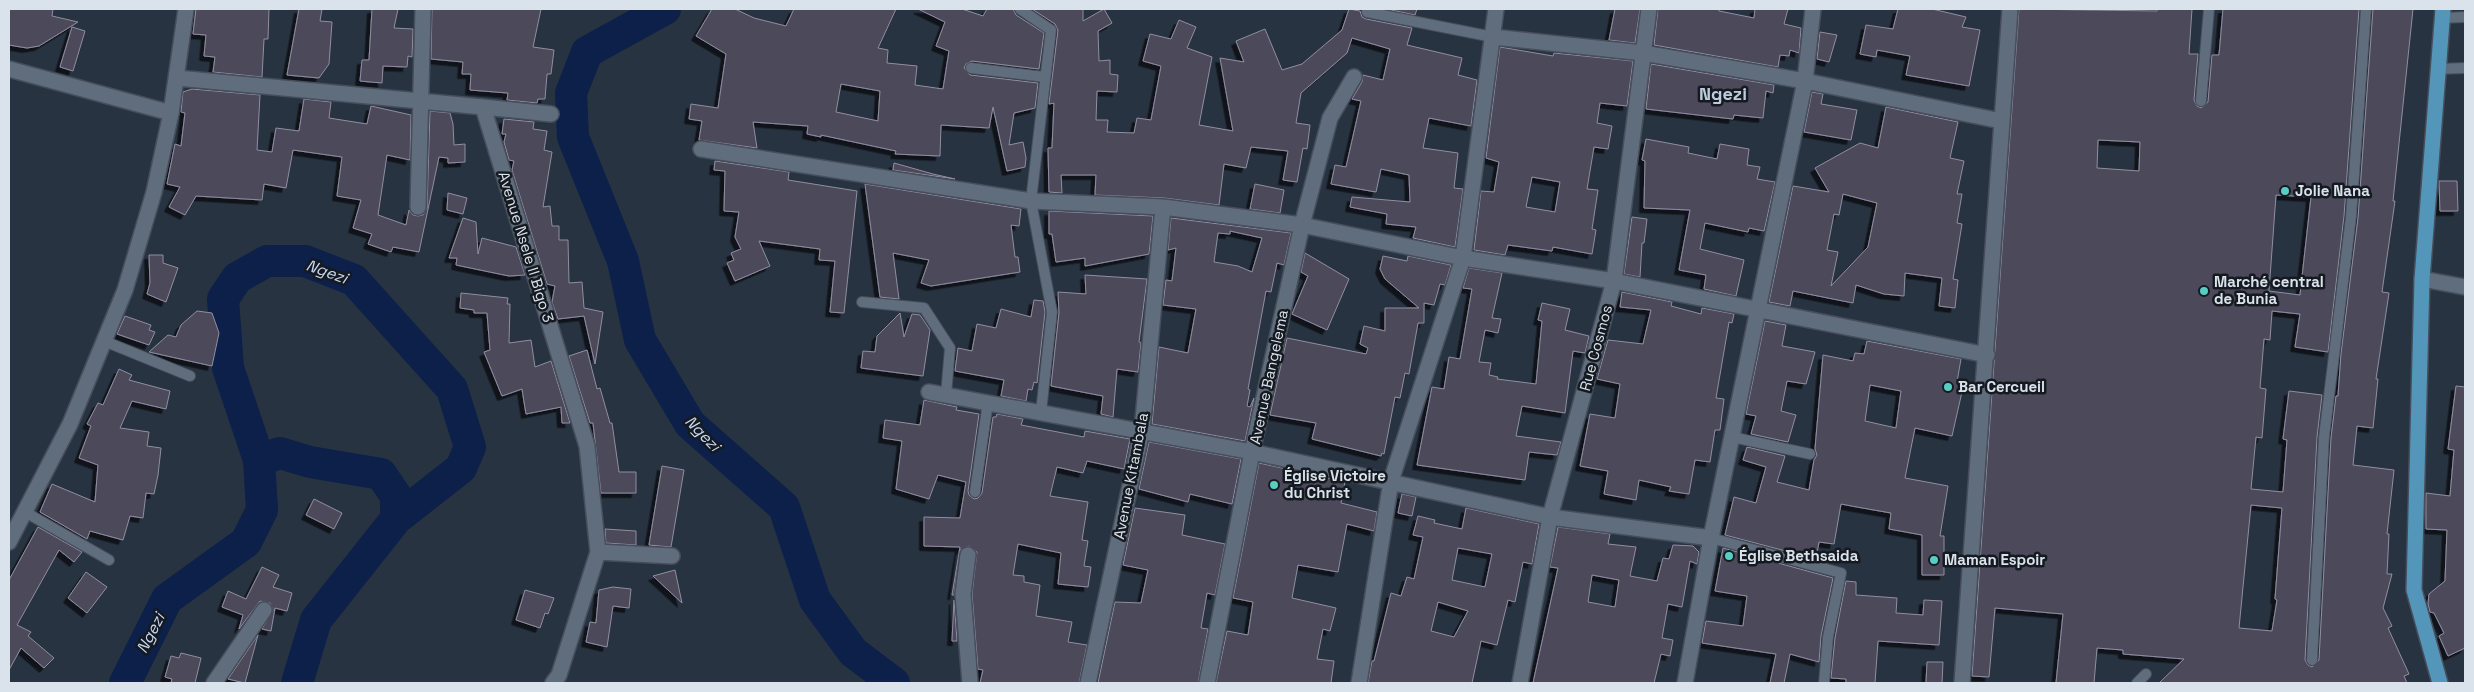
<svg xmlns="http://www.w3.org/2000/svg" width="2474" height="692" viewBox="0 0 2474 692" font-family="'Space Grotesk',sans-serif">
<defs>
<filter id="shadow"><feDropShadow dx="-4.5" dy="4.5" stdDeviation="0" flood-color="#0009"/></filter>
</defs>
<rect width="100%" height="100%" fill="#283341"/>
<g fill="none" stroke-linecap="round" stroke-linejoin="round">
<path stroke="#0c2049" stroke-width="32" d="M665,9l-78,43 -16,41 2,44 50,124 17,79 50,84 94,83 31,93 38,52 41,31
M259,460l21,-7 30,9 71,12 15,22v23
M125,683l42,-84 79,-57 16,-32 -3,-50 -31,-92 -5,-69 14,-21 30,-17h38l49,19 98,109 18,58 -9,21 -65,51 -80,101 -19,63"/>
</g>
<path fill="#4b485a" stroke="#918ea2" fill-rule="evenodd" filter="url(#shadow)" d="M9,9h44l-1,7 26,6 -39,24 -12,2 -18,-3z
M196,9h73l-1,30h-4l-2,38 -49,-5 2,-15 -11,-1 2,-21 -13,-1z
M299,9h23l-2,12 12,1 -3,42 -10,14 -32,-3z
M372,9h26l-4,19 19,1 -1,28 -4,-1 -1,11 -24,-1 -1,17 -22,-2 2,-21h7z
M432,9h109l-8,38 21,3 -3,24h-4l-2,25h-7l-1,4 -30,-3 1,-7 -38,-3 1,-16h-9l1,-12 -32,-3z
M712,9h23l19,9 32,8 8,-17h102l-18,39 10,2 -1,13 30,3 -2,19 28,4 6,-38 -13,-5 9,-24 -27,-13h44l21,7 4,-7h26l3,6 28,18 -5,36 -67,-8 -6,3 -2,4 6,7 68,8 -3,25 -21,5 -5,32 14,-3 3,16 -1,9 -18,4 -14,-64 -4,21 -48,-3 -1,31 -45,-2 1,-3 -75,-16v2l-14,-3 1,-8 -55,-4 4,26 -58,-8 3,-19 -13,-2 2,-15 27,4 8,-54 -30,-18zM841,84l39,7 -2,30 -42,-9z
M1032,9h51v12l21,-12 8,14 -14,8 1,30 11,-1v14l8,1 -1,17 -20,-1 -1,29h12l-1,12 27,1 3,-15 14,2 10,-54 -18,-5 7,-27 21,5 8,-19 17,7 -9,21 25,9 -13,68 34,6 -13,-73 24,4 -8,-21 29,-12 17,41 20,-6 40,-34 7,-21 11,2 2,6 4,2 46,9 -5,17 55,13 -4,17 19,5 -6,46 -42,-8 -6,30 35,5 -4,35 9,1 -8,58 -42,-9 3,-11 -30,-3 1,-10 -37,-7 2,-10 58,5 -1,-27 -28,-6 -5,23 -45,-8 4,-19 11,2 15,-66 -9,-2 10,-17 1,-7 20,5 7,-31 -38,-11 -5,15 -46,40 -5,30 14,2 -3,24 -4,-1 -6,34 -14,-2 5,-29 -37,-4 -5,21 -22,-4 -5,41 -55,-7 -69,-3 1,-20h-35l1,18 -13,-1 -1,-44h4l2,-45 -5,1 9,-74 -3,-6z
M1386,9h31l-2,6z
M1615,9h25l-5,34 -26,-3z
M1658,9h61v2l35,7 1,-9h33l-4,15 17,4 -2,25 -9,-3 -1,6 -9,-1 -2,12 -124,-22z
M1898,9h34l34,8 -4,10 18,3 -11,56 -63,-11 4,-19 -33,-6 -1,7 -16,-3 6,-29 27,4z
M2019,9l138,2v-2h35l-3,45h9l-4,46 3,6 4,2 7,-6 4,-47h7l4,-46h136l-15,207 -16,136 -33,-5 5,-33 -28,-3 -2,29 -6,-1 -4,49 6,1 -4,49 -6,-1 -5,52 32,3 4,-52 -4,-1 6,-48 33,4 -5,42 -12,223 3,5 4,2 7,-7 12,-222 5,-42h2l3,-42 17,-136 15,-209h40l-20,192h2l-13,91 7,1 -13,86h2l-5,49 -16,-2 -4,39 41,5 -7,64h2l-2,40h5l-9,34 9,18 -4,2 21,46 -5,2 3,7h-248l25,-24 -61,-5v-4l-26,-2 -3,35h-38l7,-69 -68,-6 -6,69 -17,-1zM2098,140l42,2 -1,29 -42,-3zM2276,195l35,2 -11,98 -31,-4zM2251,505l31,3 -7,91 2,1 -5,31 -33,-3z
M72,27l13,4 -12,40 -13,-4z
M1820,32l17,3 -8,27 -12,-3z
M1500,47l53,9 1,-3 79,8 -6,45 -27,-3 -3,20 15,3 -4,23 -14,-2 -7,42 11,1 -6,39 4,1 -4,24 -39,-7 -1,4 -44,-6 -3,10 -31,-5 7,-59 13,1 5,-30 -13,-4zM1532,177l28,5 -5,30 -29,-5z
M1651,64l123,21 -1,8 -7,-2 -3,27 -29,-3 -1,4 -87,-10z
M192,89l68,6 -3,55 15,2 4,-24 23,3 5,-32 27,3 -2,16 38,6 4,-18 40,9 -1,45 -23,-5 -9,60 28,10 3,-15 4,5 5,1 5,-1 4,-7 3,-97 20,2 3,11 1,21 11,-1v18l-17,1v-5l-9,-1 -20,95 -26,-5 -2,5 -23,-8 4,-10 -19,-6 8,-28 -24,-4 5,-39 -49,-7 -7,38 -22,-4 -2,16 -66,-4 -11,19 -16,-8 11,-20 -13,-3 8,-40 6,2 4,-33 -4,-1 2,-20z
M1812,92l11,2 -2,10 36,6 -6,30 -47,-8z
M1886,107l72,15 -8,36 14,3 -7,33h5l-5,29 5,1 -9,55 5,1 -3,28 -16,-2 3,-28 -37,-5 -1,23 -20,-2 -28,-9 -3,18 -60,-12 -3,15 -21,-4 24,-116 36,6 -14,-24 45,-25 18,5zM1843,194l34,9 -9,44 -37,39 7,-34 -11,-2 7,-36 5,1z
M504,119l30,3 -1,7 14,2 -3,19 8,2 -9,55 7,-1 2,20h7v14h9l1,43 13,-1 2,26 19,4 -8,52 -11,-48 -26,3 -6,-17 3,-16 -8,-2 -35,-114 2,-9 -5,-1 -5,-18 2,-8h-4z
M1646,139l43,8 -1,6 29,6 3,-15 29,5 -2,16 13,2 -3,12 18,3 -11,49 -15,-3 -1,4 -43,-9 -5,26 44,11 -8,36 -32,-7 2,-14 -27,-5 11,-60 -46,-2 1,-47 -3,-1z
M715,161l74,11 -1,8 69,11 -13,122 -14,-1 5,-51 -16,-1 1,-11 -61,-8 11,25 -35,15 -8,-18 7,-3 -3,-7 10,-4 -6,-12 4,-25 -15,-1 1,-40 -11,-1z
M894,163l39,11 22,5 -62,-9z
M2439,181h18l1,30h-18z
M865,184l156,25 -2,17 -8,-1 4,32h3l2,15 -89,14 -10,-3 8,-23 -36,-7 6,46 -19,-2z
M1255,184l29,6 -4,23 -30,-4z
M448,193l19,5 -4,16 -16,-4z
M1049,211l104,5 -4,38 -64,12v-8l-29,4 -4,-28h-3z
M1632,217l15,2 -3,24h-2l-2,34 -16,-3z
M463,218l13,4 2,32 4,-16 34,9 9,28 -16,1 -53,-11 1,-7h-8z
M1171,218l120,15 -7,32 -7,-2 -6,29 -5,-1 -18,98 2,1 -3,16 3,1 4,-9 -9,43 -93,-17 7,-77 29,6 8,-44 -33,-4 3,-25 6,1 4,-33 -8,2zM1230,231l32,7 -10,34 -14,-6 -24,-4 4,-29 12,1z
M1305,253l44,26 -22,51 -35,-16 16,-38 -7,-4z
M149,255h14v8l15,5 -12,34 -19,-8 3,-11z
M1383,256l24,5 1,-5 43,9 -6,20 -5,-1 -6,21 -10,-2v20h-6l-9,51 -4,-1 -5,25 -5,-1 -11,57 -2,-1 -1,3 -69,-17 4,-16 -46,-8 17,-77 79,16 2,-6 -8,-4 4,-18 21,5v-23h34l-34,-29 -5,-10z
M1469,268l33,5 -10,45 9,1 -3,14 -13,-3 -6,32 12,1 -2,12 9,2 -1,2 39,5 6,-63 -4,-1 4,-17 28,6 -5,21 24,6 -4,17 -12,-2 -8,62 -43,-7 -6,30 45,6 -4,13 -28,-3 -4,28 -108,-15 15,-78 12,2 5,-32 11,2 12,-70 -9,-1z
M1085,275l62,4 -8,63 2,1 -3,29 -21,-3 -4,48 -12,-3 2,-18 -52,-10 8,-73 -1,-21 28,2z
M1622,292l50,10 -1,4 30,8 1,-6 32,6 -2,9 -3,-1 -13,76 8,1 -4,31h-5l-5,32 -15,-2 -6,34 -20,-3 2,-4 -32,-7 -3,20 -32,-6 4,-23 -28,-5 10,-52 25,4 5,-34 -23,-5 11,-39 35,4 8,-34 -31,-3z
M461,293l47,5 -1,6h3l-1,39 22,-3 4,27 16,-6 19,62h-8l-1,-16 -35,7 -4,-25 -20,7 -18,-44 6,-2 -3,-37h-13v-3l-14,-2z
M1034,300l9,1 2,11 -8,71 -3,-1 -2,8 -4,-1 -2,12 -25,-5 3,-16 -49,-9 3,-23 14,3 5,-27 19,4 5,-19 30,8z
M197,311l15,2 7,20 -7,33 -63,-14 19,-17 8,2 5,-12z
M900,313l4,24 8,-23 8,1 10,15 -7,46 -62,-8 2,-17 12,1 2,-16z
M125,316l26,9 -2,5 6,2 -6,13 -32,-11z
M1765,321l21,4 -4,21 33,6 -9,32 -19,-3 -6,30 15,4 -8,27 -37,-8 5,-18 -10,-2z
M1867,341l94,18 -4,23 7,1 -12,53 -37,-8 -10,50 43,8 -8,50h4v39h-22v-40l-33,-6 2,-16 -34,-6 -16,-3 -7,40 -15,-2 -3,17 -91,-24 9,-38 22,6 10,-36 -23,-7 4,-13 38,9 -8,26 32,8 5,-30 3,-5 -2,-6 8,-94 30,6 2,-8 9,1zM1870,385l31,6 -5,37 -31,-7z
M587,350l10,39 3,-1 10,35h2l7,49h17v21h-35l-8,-70h-3l-21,-67z
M119,369l13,6 -3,5 41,11 -4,18 -34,-8 -12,27 29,4 -2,14 14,2 -3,27 -4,19 -8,-1 -3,25 -13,-2 -7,24 -33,-9 -3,8 -47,-27 12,-28 43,18 3,-37 -19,-7 12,-32 -4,-2 11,-21 5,2z
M2456,386l9,1v261l-17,8 -9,-20 5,-3 -10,-20 -4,-1 -2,-8 1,-10 16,-13 2,-51 -21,-1v-36l24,3 4,-46 -6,-1z
M924,400l33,7 -1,3 23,4 -11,77 1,4 5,4 4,-1 4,-5 11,-76h3l1,-3 26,5 -2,6 63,12 1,-6 45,8 -6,30 -37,-8 -4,12 -26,-6 -7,29 38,6 -6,38 6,1 -4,25 7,1 -3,20 -30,-3 3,-31 -43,-9 -5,31 11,1v6l16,3 -4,31 36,6 -4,20 19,3 -8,38h-99l3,-13 -5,-1 -6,-75 5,-42 -8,-6 -9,4 -6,45h-2l8,-48 -36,-1v-29l36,1 6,-36 -28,-7 -9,24 -33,-10 6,-48 -19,-3 2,-18 35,5z
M1149,442l92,17 -9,45 -42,-10 -2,8 -49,-13z
M1259,463l86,19 -4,21 36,9 -3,19 -27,-7 -9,48 -40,-7 -6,33 44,10 -6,23 -7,-2 -6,30 17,2 -3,22h-115l11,-52 21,4 5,-33 -20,-4z
M662,466l22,4 -13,77 -22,-2z
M1402,494l14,3 -4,19 -14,-3z
M314,499l28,14 -8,16 -28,-14z
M1135,508l50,7 -3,20 43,9 -10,51 -8,-2 -6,35 7,1 -10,54h-100l17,-81 26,1 7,-33 -25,-5z
M1466,508l73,16 -7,40 -9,-2 -8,40 -7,-2 -11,45 -16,-4 -9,42h-104l4,-22h2l17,-68 10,3 6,-19 7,2 9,-42 -10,-2 5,-19 17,4 -1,3 28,6zM1458,548l34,6 -7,33 -33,-7zM1438,602l30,9 -14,26 -23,-6z
M38,527l44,25 -8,10 -15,-12 -42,75 14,7 -3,4 26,22 -10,10 -23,-20 -12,22v-90z
M1558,527l52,7 -2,10 28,3 -6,29 27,5 6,-23 6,1 4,-14 20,1 6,6 -2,12 -7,-3 -8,46 -14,-3 -6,34 11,2 -3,16 -9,-2 -7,29h-121l25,-115 -8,-1zM1592,575l27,5 -4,27 -27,-5z
M605,529l31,2v14l-30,-2z
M1723,548l110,30 -12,58 -2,26 -29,-8 -6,29h-14l6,-29 -74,-11 4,-22 37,5 4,-30 -32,-5z
M262,567l17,8 -6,12 19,6 -5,18 -12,-3 -4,23 -9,-2 11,-19 -3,-7 -10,-2 -21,28 4,-14 -21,-8 6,-16 18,8z
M675,570l7,33 -29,-27z
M86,572l21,15 -20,26 -19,-15z
M1846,581l10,1v13l41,3 -1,15 27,2 1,-15 18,1 -3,44 -61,-4 -3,42h-29v-4l-15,-1 4,-40z
M613,587l18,2 -2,19 -16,-2 -6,41 -21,-5 4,-20 6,1 3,-33z
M525,590l29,8 -6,16 -3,-1 -5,15 -24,-8z
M954,600l3,41h-5z
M258,635l-13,48 -17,-4z
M181,653l20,5 -6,25h-24l1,-4 -7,-2 6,-21 8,2z
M1927,662h16l-1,21h-16z"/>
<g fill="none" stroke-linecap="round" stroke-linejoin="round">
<defs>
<path id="lane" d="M1020,9l31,21 -20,171 21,111 -11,100
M1367,12l126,25
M2442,18l23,-1
M971,68l74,9
M2438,69l27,-1
M2201,101l8,-92
M862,302l62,6 26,40 -4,47
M104,341l86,35
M1732,437l78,17
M975,492l13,-90
M25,512l84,48
M1711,538l130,35 -13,64 -4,46
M2312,660l12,-223 27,-220 15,-208
M2137,683l9,-9"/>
<path id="street" d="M1493,37l150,16 162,28 196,40
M9,69l162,44
M177,78l306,29 104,339 11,106 -39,123 -6,8
M483,107l68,7
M701,149l330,52 132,6 139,18 161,33 151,23 373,74
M418,207l5,-198
M2422,279l43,8
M929,392l323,60 298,65 161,21
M598,552l74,4
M968,555l-5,39 7,89
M214,683l50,-73
M1088,683l54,-253 21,-223
M1207,683l45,-231 50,-227 28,-107 24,-41
M1359,683l32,-202 72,-223 33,-249
M1520,683l30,-166 64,-236 35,-272
M1685,683l26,-145 94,-457 8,-72
M1962,683l48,-674"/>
<path id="secondary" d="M9,542l61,-118 55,-134 29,-98 17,-79 15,-104"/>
<path id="primary" d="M2440,683l-26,-93 8,-311 21,-270"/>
</defs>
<use href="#lane" stroke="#454e5a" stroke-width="12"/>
<use href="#street" stroke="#454e5a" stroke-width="18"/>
<use href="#secondary" stroke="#454e5a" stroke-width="18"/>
<use href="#primary" stroke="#454e5a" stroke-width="18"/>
<use href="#lane" stroke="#606d7d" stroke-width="10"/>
<use href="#street" stroke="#606d7d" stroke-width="15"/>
<use href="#secondary" stroke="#606d7d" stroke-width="15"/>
<use href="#primary" stroke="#5495ba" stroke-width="15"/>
</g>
<g fill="#56cec3" stroke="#151a20" stroke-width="2">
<circle cx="2285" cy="191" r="5"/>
<circle cx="2204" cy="291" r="5"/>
<circle cx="1948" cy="387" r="5"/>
<circle cx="1274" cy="485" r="5"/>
<circle cx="1729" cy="556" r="5"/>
<circle cx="1934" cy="560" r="5"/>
</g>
<g text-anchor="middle" stroke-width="5" stroke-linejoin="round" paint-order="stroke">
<g font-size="15" font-weight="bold" fill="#dae2eb" stroke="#151a20" text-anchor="start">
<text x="2295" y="196">Jolie Nana</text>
<text x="2214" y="287">Marché central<tspan x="2214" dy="17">de Bunia</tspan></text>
<text x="1958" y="392">Bar Cercueil</text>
<text x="1284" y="481">Église Victoire<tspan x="1284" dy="17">du Christ</tspan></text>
<text x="1739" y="561">Église Bethsaida</text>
<text x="1944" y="565">Maman Espoir</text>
</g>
<g font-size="15" fill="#dae2eb" stroke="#151a20">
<text transform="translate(526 247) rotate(73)" y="5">Avenue Nsele II Bigo 3</text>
<text transform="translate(1596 348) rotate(-75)" y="5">Rue Cosmos</text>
<text transform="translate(1269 377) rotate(-78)" y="5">Avenue Bangelema</text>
<text transform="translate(1131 476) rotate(-79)" y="5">Avenue Kitambala</text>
</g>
<g font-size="16" font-style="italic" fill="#c5d6f3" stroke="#151a20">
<text transform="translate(327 271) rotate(20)" y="6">Ngezi</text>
<text transform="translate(703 433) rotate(46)" y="6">Ngezi</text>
<text transform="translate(150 633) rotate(-63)" y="6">Ngezi</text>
</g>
<g font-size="18" font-weight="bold" fill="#bdcbdd" stroke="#151a20">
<text x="1723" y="100">Ngezi</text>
</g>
</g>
<rect width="2474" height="692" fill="none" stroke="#dae2eb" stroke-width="20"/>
</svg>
